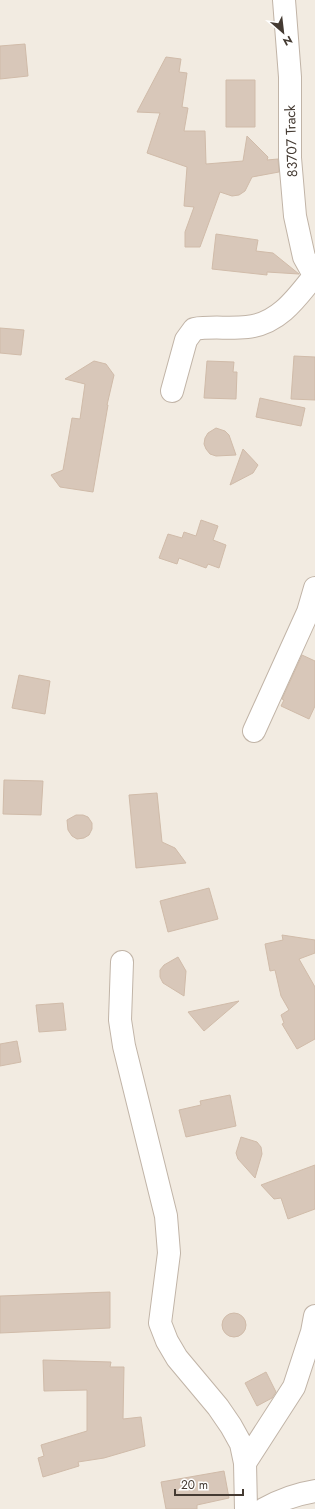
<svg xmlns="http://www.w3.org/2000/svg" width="315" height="1509" viewBox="0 0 315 1509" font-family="Jost,sans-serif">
<rect width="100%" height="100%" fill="#f2ebe1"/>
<path fill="#d8c7b9" stroke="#d0bba9" d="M25,44l3,32 -28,3v-33z
M166,57l15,2 -2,13 8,1 -5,34 6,1 -4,23h21l1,33 37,-3 4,-25 21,21 -1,3 11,-1 1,13 -27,5 -7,14 -6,4 -7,1 -12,-4 -20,55h-15v-15l9,-25 -10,-1 3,-39 -40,-14 13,-40 -23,-1z
M226,80h29v47h-29z
M216,234l42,6 -2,11 17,2 26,21 -32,-2v3l-55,-6z
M0,328l24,2 -3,25 -21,-2z
M294,356l21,1v43l-24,-1z
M94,361l12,3 8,11 -7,30h1l-15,87 -33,-5 -9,-12 12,-5 9,-52 8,1 5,-35 -20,-5z
M207,361l27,1 -1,10h4l-1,27 -32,-1z
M260,398l45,10 -4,18 -45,-9z
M216,428l9,3 4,4 7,20 -20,1 -6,-2 -4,-5 -2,-5 1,-6 3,-5z
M243,449l15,16 -5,8 -23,12z
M201,520l17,6 -5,14 13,5 -7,23 -11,-4 -2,4 -27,-10 -2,6 -18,-6 9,-24 14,4 2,-6 12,4z
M302,655l13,6v45l-6,13 -28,-13 3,-6 -2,-1z
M19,675l31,6 -5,33 -33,-6z
M4,780l39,1 -2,34 -38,-1z
M157,793l5,49 13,6 11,15 -50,5 -7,-73z
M76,815h7l5,2 4,6v6l-3,6 -5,3 -7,1 -5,-3 -4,-6 -1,-10z
M209,888l9,31 -50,13 -8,-31z
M282,935l33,5v13l-16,6 16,28v52l-18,10 -15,-25 2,-1 -3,-8 8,-5 -8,-14 -6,-26 -5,1 -5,-27 18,-4z
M178,957l8,14 -2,25 -21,-13 -3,-6v-7l4,-5z
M239,1001l-35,30 -16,-19z
M63,1003l3,27 -27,2 -3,-27z
M17,1041l4,21 -21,4v-22z
M230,1095l6,31 -50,11 -7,-27 22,-5 -1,-4z
M241,1137l16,5 4,5 1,7 -7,24 -17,-19 -2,-6z
M315,1165v44l-27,10 -7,-21 -7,1 -13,-14z
M110,1292v36l-110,5v-37z
M222 1325a12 12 0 1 1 24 0a12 12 0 1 1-24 0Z
M43,1360l68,2 -1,5h14l-1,52 18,-2 4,29 -41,12 -26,4 1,4 -36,11 -5,-19 6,-2 -3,-11 46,-14v-41l-43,1z
M266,1372l10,20 -4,6 -15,8 -12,-23z
M224,1471l5,27 -32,7v4h-31l-5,-27z"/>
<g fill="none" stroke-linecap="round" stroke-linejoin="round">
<defs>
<path id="minor" d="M284,0l6,77v81l5,58 9,41 11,20
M172,391l14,-51 8,-11c17,-3 35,0 53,-2 31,-3 49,-28 67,-51
M254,731l54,-119 7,-24
M122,962l-2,58 4,26 42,170 3,37 -9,70 7,18 10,17 41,49 13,19 10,18 4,19 1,46
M245,1463l49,-76 18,-55 3,-16
M264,1509c16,-9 32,-15 51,-18"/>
</defs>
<use href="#minor" stroke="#c1b4a7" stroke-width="24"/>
<use href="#minor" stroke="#fff" stroke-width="22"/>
</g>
<g text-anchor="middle" stroke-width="3" stroke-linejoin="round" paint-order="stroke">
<g font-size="14" fill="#443a32" stroke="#fff">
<text transform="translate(291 141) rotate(-92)" y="5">83707 Track</text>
</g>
</g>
<g transform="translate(283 32) rotate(152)" stroke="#ffffff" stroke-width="3" paint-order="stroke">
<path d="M0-3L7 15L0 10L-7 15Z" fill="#443a32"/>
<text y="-6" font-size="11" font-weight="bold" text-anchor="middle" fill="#443a32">N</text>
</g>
<path d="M175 1489v6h68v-6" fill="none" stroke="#443a32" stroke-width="2"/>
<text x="181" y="1489" font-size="12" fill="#443a32" stroke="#ffffff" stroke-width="3" paint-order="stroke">20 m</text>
</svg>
